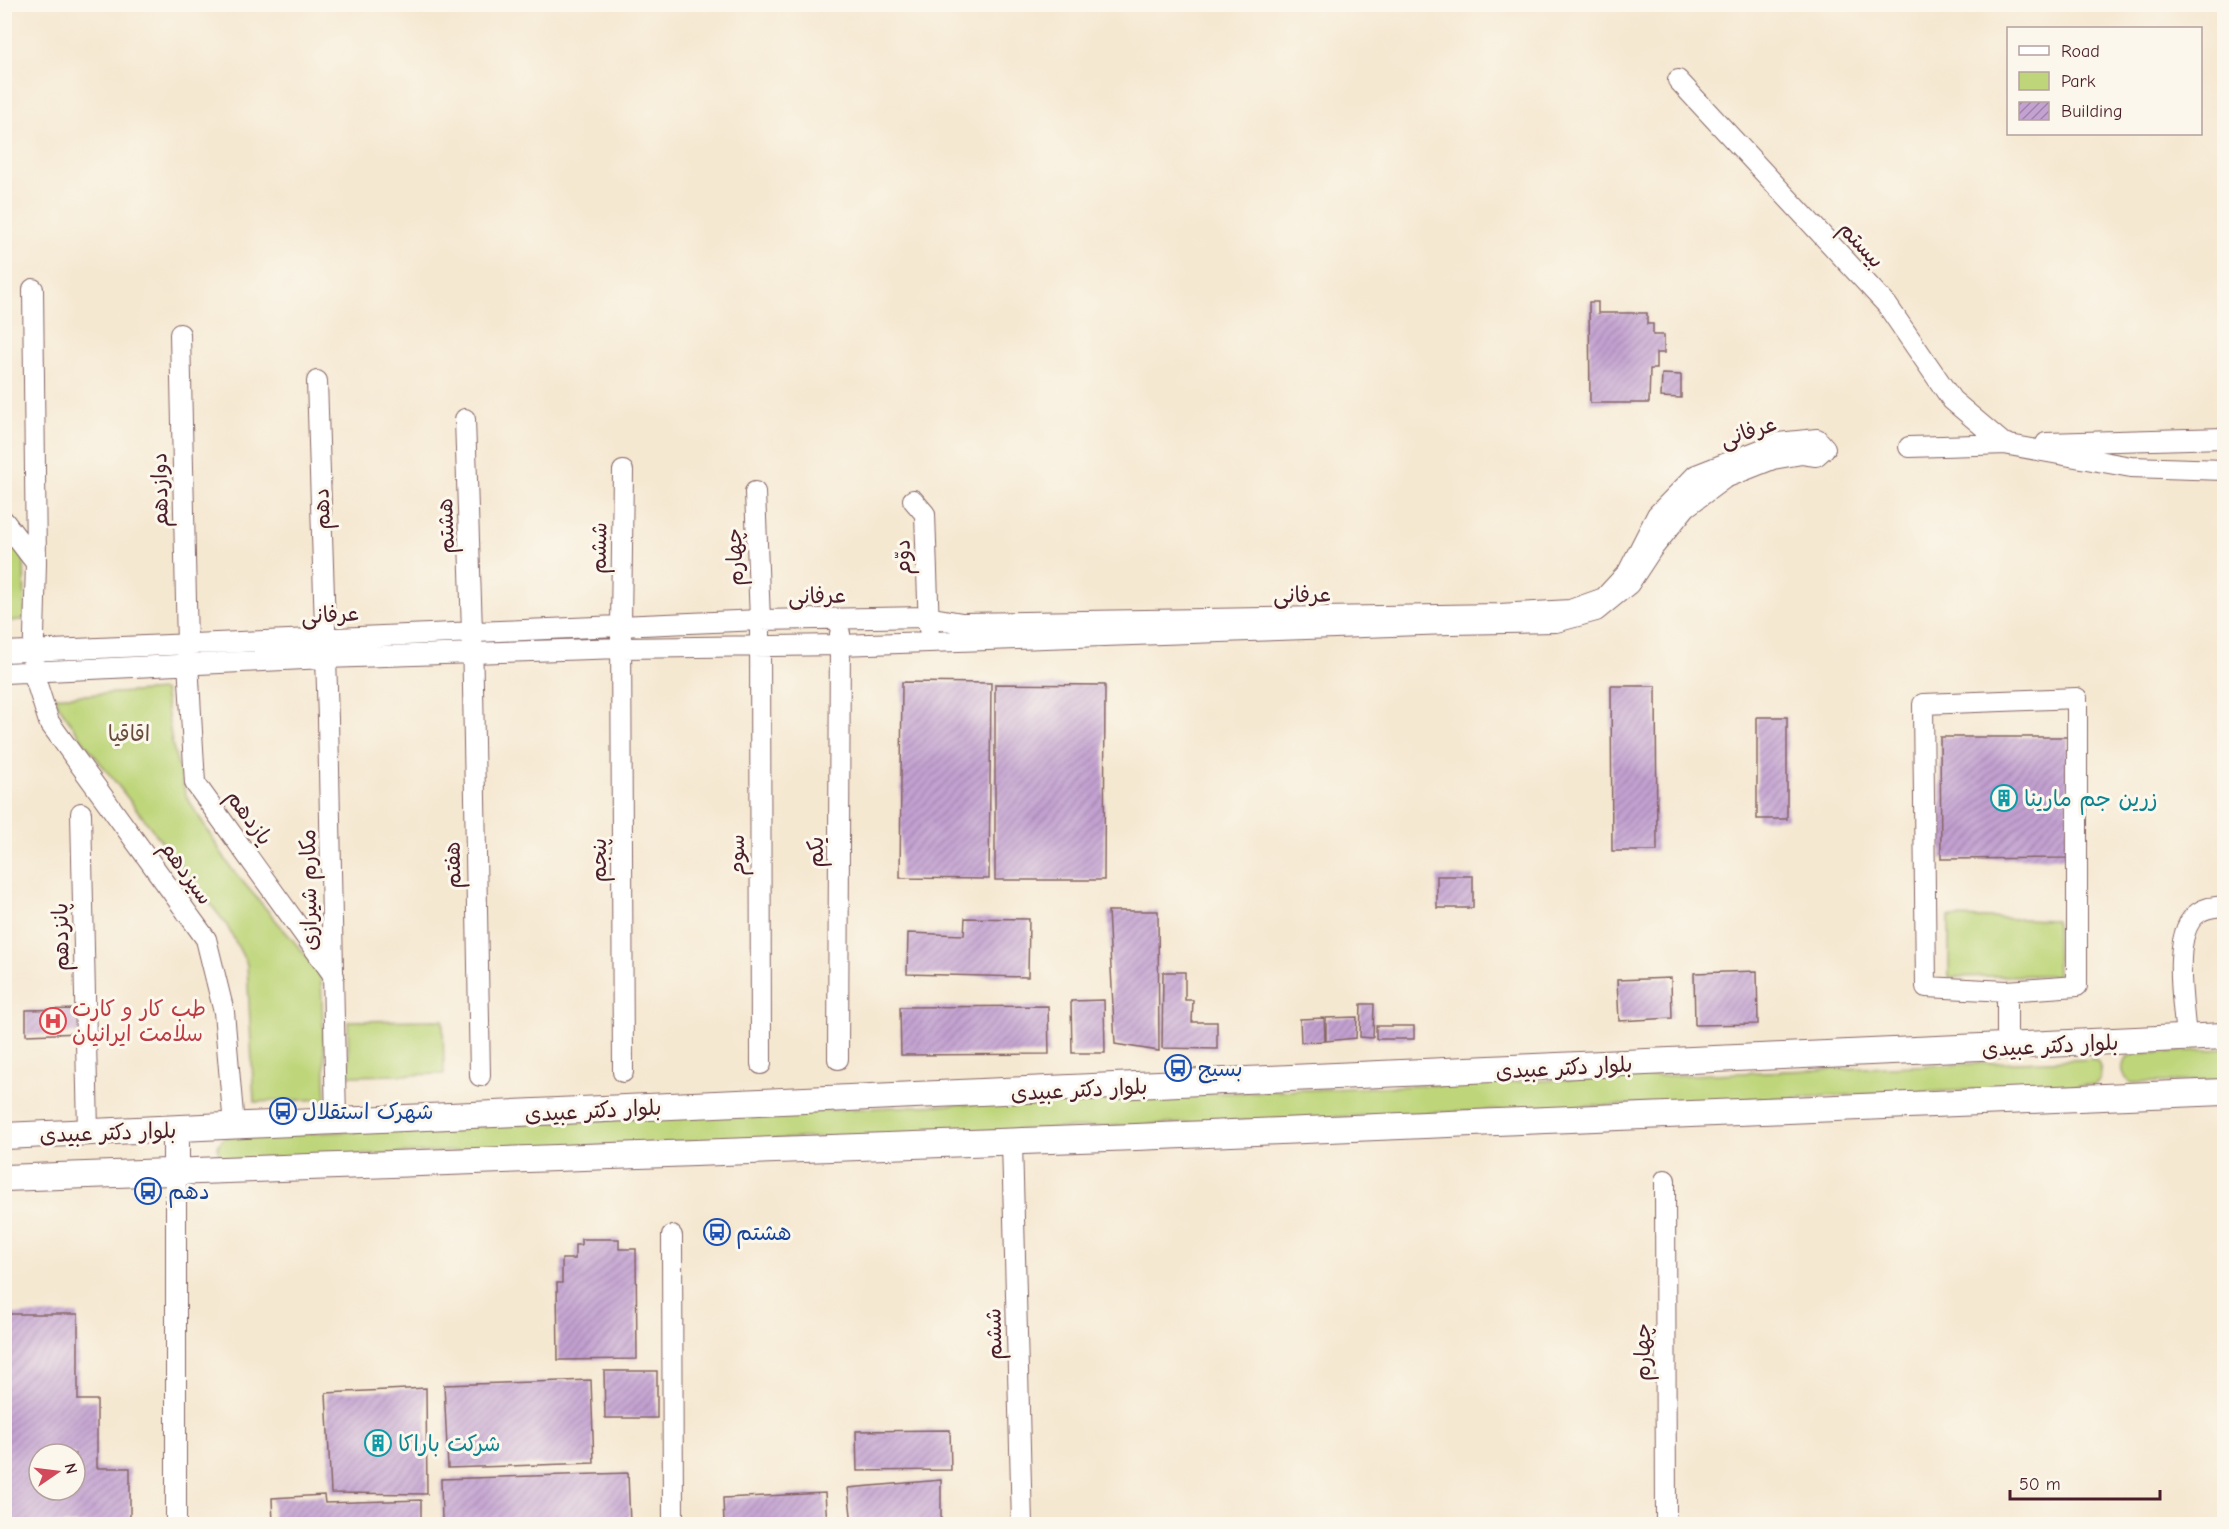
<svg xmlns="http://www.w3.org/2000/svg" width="2229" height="1529" viewBox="0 0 2229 1529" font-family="'Comic Neue','Playpen Sans Arabic',sans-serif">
<defs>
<pattern id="building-hatch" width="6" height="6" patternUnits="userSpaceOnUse" patternTransform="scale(1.5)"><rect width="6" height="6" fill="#c3a1d1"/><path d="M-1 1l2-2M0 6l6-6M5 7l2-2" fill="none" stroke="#a083aa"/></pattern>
</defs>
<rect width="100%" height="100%" fill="#fbf7ec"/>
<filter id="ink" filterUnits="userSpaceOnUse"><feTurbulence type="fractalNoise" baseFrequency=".0167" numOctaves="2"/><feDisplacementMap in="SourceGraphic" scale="12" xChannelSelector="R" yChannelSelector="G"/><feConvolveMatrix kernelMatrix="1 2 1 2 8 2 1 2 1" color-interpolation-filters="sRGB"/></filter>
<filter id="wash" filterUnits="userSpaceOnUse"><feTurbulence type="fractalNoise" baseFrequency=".008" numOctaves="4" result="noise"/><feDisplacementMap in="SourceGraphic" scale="24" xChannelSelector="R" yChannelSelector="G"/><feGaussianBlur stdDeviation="1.35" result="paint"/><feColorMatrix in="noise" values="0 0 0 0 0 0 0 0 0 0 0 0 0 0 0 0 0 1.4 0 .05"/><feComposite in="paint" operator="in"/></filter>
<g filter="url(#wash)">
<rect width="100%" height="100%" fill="#f5e8d1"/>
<path fill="#bed579" stroke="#847a52" stroke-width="1.5" d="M4,538l20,20 1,61 -20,3z
M164,690l8,53 14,53 45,72 77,90 13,20 5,121 -72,3 -7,-138 -21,-40 -145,-186 -28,-41z
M1949,917l107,3 1,55 -108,2z
M443,1020l1,54 -95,2 -1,-55z
M2224,1049v31l-93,3c-12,-9 -11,-22 2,-29z
M2095,1059c8,9 8,19 -1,26l-1046,44 -827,31c-5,-9 -4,-17 4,-23l824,-37z"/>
<g id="blocks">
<path fill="url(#building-hatch)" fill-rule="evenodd" d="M1589,302h9v11h49v11h6v11h11v18h-8v16h-6l-1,34h-59z
M1662,374l19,1v23l-20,-1z
M902,682l89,1 -2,196 -89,-1z
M995,684l110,1 -1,195h-109z
M1611,686h45l1,165h-45z
M1757,717h30v102h-30z
M1940,737h128v121l-127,1z
M1437,876h36v32h-36z
M1108,911h50l1,140 -44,-7z
M965,918l64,1 -1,58 -121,-3 1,-41 56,2z
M1757,971l1,53 -63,1 -1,-52z
M1163,972h22v28h8l-1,22h25v27l-55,-1z
M1671,978l1,40 -53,3 -2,-41z
M1104,1000l1,53h-33l-1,-52z
M1361,1004h13l-1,34 -13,-1z
M1048,1006l1,48 -148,1 -1,-48z
M80,1009l1,24 -55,2v-25z
M1357,1017l-1,21 -30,3v-23z
M1324,1018l1,23 -24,1 -1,-23z
M1376,1026h38v13h-38z
M581,1239h38v10h17l1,110 -79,1 -1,-77h5v-24h13v-14h6z
M4,1314h74v86h19v68h33v56h-126zM39,1454h36v36h-36z
M604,1371h53v47h-52z
M591,1380l3,83 -146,5 -4,-83z
M426,1388l1,106 -96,-1 -5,-100z
M950,1430l1,40 -94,1 -1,-40z
M628,1473l2,51h-188l-1,-45z
M941,1480v44h-89l-4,-36z
M825,1493l2,31h-103l-1,-26z
M324,1495l1,8 96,-3v24h-148l-1,-26z"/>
</g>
</g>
<g filter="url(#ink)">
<use href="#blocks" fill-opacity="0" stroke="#866565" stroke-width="1.5"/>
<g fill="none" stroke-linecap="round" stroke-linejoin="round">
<defs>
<path id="minor" d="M1678,80l209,225 65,95 52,44 127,23 93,3
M33,289l3,274 -3,109 16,50 157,217 18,73 10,114
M180,334l7,311 8,138 139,193
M317,381l11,338 8,403
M465,419l7,212 8,445
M2046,443l178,-5
M1909,447l99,-3
M623,471l-2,155 2,446
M755,492l5,128 1,444
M913,500l12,14 4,115
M4,521l32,42
M4,652l756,-32 167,-3 35,6 537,-9 71,-4 34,-12 24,-26 29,-57 39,-40 82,-32 39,-4 8,9 -9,8 -14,-2 -29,5 -48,19 -39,29 -34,42 -23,35 -33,27 -40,11 -106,2 -610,21 -219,3 -295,10 -322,15
M2077,698v288l-70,5 -81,-4 -3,-283z
M81,813l7,319
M2007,991v56
M2186,1038c-2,-31 -16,-106 12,-125 8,-6 17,-6 26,-7
M838,1059l2,-426
M1012,1142l10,382
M176,1173v351
M1665,1180l1,344
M672,1236l1,288"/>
<path id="major" d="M4,1136l2220,-100
M176,1173v-44
M4,1178l1132,-41 1088,-45"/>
</defs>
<use href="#minor" stroke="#866565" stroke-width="22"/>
<use href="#major" stroke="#866565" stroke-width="28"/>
<use href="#minor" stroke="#fff" stroke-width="20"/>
<use href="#major" stroke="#fff" stroke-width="26"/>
</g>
</g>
<defs>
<symbol id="building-ring" viewBox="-11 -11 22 22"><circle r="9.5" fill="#fbf7ec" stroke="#0f9aa8" stroke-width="1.5"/><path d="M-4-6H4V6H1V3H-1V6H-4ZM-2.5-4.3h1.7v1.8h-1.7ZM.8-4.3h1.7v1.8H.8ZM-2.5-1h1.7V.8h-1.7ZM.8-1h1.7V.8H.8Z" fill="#0f9aa8"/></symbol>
<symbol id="hospital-ring" viewBox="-11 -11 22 22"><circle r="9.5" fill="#fbf7ec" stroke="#e0444e" stroke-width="1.5"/><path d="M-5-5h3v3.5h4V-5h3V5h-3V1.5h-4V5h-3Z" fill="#e0444e"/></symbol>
<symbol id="bus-ring" viewBox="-11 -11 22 22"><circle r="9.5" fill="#fbf7ec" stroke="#1a4fb4" stroke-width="1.5"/><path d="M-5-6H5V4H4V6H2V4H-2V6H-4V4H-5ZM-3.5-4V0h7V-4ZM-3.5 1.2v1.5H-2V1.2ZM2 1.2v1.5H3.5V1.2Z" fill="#1a4fb4"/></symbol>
</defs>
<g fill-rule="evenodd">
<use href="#building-ring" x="1989" y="783" width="30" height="30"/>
<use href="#hospital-ring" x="38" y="1006" width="30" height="30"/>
<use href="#bus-ring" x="1163" y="1053" width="30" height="30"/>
<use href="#bus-ring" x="268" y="1096" width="30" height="30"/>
<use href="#bus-ring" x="133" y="1176" width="30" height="30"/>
<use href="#bus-ring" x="702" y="1217" width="30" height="30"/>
<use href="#building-ring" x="363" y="1428" width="30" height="30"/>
</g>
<g text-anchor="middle" stroke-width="6" stroke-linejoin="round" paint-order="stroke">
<g font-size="22" fill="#4a1f2b" stroke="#fbf7ec">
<text transform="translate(1862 244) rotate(47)" y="8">بیستم</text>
<text transform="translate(1748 431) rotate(-18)" y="8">عرفانی</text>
<text transform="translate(159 490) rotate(-91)" y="8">دوازدهم</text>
<text transform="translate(321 509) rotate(-92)" y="8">دهم</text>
<text transform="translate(445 526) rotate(-92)" y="8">هشتم</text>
<text transform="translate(598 548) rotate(-89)" y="8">ششم</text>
<text transform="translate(734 557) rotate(-92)" y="8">چهارم</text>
<text transform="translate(902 557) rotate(-91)" y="8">دوّم</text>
<text transform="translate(1302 594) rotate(-1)" y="8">عرفانی</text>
<text transform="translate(817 595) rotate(-1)" y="8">عرفانی</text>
<text transform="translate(330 614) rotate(-3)" y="8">عرفانی</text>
<text transform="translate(250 817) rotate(54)" y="8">یازدهم</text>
<text transform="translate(815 852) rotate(-90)" y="8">یکم</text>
<text transform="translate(736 855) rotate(-90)" y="8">سوم</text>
<text transform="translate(598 860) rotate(-90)" y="8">پنجم</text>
<text transform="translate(452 865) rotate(-91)" y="8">هفتم</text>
<text transform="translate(187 872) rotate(54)" y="8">سیزدهم</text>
<text transform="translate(308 890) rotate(-91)" y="8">مکارم شیرازی</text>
<text transform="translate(60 937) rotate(-91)" y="8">پانزدهم</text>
<text transform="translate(2050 1045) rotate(-3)" y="8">بلوار دکتر عبیدی</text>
<text transform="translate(1564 1067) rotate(-3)" y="8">بلوار دکتر عبیدی</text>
<text transform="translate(1079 1089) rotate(-3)" y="8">بلوار دکتر عبیدی</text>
<text transform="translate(593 1110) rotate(-3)" y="8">بلوار دکتر عبیدی</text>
<text transform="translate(108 1132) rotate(-2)" y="8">بلوار دکتر عبیدی</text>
<text transform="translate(993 1334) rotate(-91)" y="8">ششم</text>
<text transform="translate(1642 1352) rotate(-90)" y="8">چهارم</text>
</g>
<g font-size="22" fill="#674c3e" stroke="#fbf7ec">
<text x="129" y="741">اقاقیا</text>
</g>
<g font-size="22" fill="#0d838f" stroke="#fbf7ec" text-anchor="start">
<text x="2024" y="806">زرین جم مارینا</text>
<text x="398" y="1451">شرکت باراکا</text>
</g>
<g font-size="22" fill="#be3a42" stroke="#fbf7ec" text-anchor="start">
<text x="72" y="1016">طب کار و کارت<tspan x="72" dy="25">سلامت ایرانیان</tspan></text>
</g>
<g font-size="22" fill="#164399" stroke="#fbf7ec" text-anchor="start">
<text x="1198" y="1076">بسیج</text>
<text x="302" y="1119">شهرک استقلال</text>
<text x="168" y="1199">دهم</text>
<text x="736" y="1240">هشتم</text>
</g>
</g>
<rect width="2229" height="1529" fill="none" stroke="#fbf7ec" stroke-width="24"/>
<rect x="2007" y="27" width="195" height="108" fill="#fbf7ec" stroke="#b4a19f" stroke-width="1.5"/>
<rect x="2019" y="46" width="30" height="9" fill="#ffffff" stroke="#b4a19f" stroke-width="1.5"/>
<text x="2061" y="57" font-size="18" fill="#4a1f2b">Road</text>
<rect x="2019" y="72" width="30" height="18" fill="#bed579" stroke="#b4a19f" stroke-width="1.5"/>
<text x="2061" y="87" font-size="18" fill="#4a1f2b">Park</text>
<rect x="2019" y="102" width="30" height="18" fill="url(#building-hatch)" stroke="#b4a19f" stroke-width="1.5"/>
<text x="2061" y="117" font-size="18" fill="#4a1f2b">Building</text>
<g transform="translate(57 1472) rotate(76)"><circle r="28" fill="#fbf7ec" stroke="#b4a19f" stroke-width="1.5"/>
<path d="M0-4.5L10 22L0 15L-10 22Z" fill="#d1495b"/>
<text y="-9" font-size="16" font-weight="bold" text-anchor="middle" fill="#4a1f2b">N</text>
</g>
<path d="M2010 1490v9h150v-9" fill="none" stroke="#4a1f2b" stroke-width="3"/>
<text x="2019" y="1490" font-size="18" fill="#4a1f2b" stroke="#fbf7ec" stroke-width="4.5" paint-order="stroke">50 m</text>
</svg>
